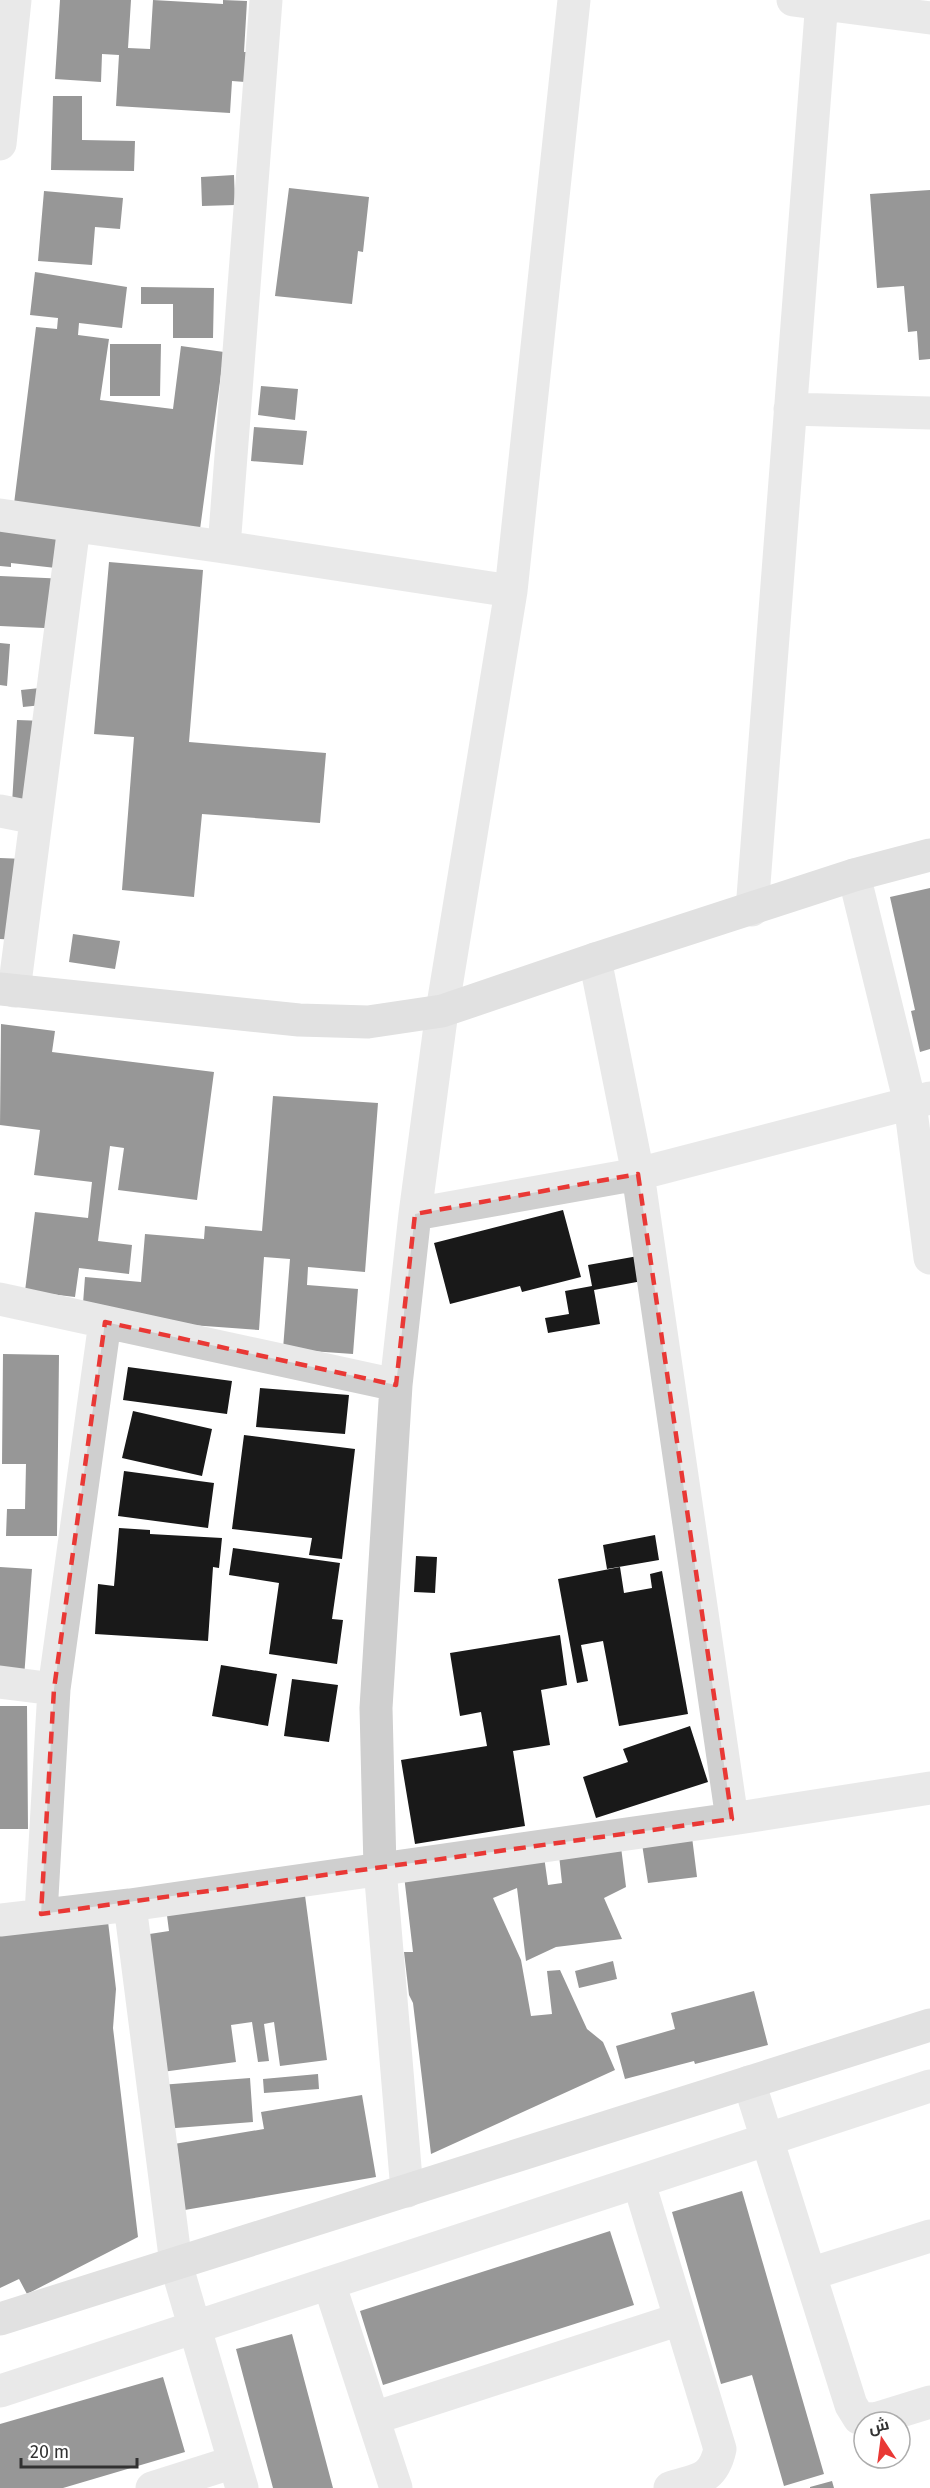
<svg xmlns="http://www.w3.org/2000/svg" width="930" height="2488" viewBox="0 0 930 2488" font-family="'Fira Sans',Cairo,sans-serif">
<rect width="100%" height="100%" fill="#fff"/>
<path fill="#191919" d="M60,0h71l-3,48 22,1 3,-49 70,4v-4l24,1 -3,51h3l-2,30 -13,-1 -2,32 -114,-7 3,-51 -17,-1 -1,28 -46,-3z
M53,96h29v44l53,1 -1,30 -83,-1z
M234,175l1,30 -33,1 -1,-29z
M289,188l80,9 -6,55 -5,-1 -6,53 -77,-8z
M930,190v169l-11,1 -2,-29 -9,1 -4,-46 -27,2 -7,-94z
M44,191l79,7 -3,31 -25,-2 -3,38 -54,-4z
M35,272l92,15 -5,41 -43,-5 -1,12 31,4 -9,61 73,9 8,-63 43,6 -26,192 -186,-24 24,-193 21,2 1,-11 -28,-3z
M141,287l73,1 -1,50h-40v-34h-32z
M110,344h51l-1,52h-50z
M261,386l37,3 -3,31 -37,-5z
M254,427l53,4 -4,34 -52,-4z
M0,528l60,7 -4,33 -45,-5v4l-11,-1z
M109,562l94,8 -14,172 137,11 -6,70 -118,-9 -8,83 -72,-7 12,-153 -40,-3z
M0,576l68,3 -2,50 -66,-3z
M0,643l10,1 -3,42 -7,-1z
M40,688l2,17 -19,2 -2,-17z
M17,720l28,1 -5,85 -28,-2z
M0,858l25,1 -5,81 -20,-1z
M930,888v161l-10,3 -9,-41 4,-1 -25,-113z
M73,934l47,7 -5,28 -46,-7z
M1,1024l54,7 -3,21 162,20 -17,128 -79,-10 6,-42 -14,-2 -12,95 34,4 -3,29 -50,-6 -4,29 -50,-6 10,-79 53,6 4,-36 -58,-7 6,-45 -40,-5z
M273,1096l105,7 -13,169 -57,-5 -1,18 51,4 -5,65 -70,-5 7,-90 -26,-2 -5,73 -177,-13 3,-40 56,5 4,-48 59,5 1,-13 57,5z
M563,1210l18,67 -59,15 -2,-6 -70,18 -16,-61z
M638,1256l4,25 -48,9 6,34 -52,9 -3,-15 24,-4 -4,-23 27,-5 -4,-21z
M3,1354l56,1 -2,181h-51l1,-27h18l1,-45h-24z
M128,1367l104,14 -5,33 -104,-14z
M260,1388l89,7 -4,39 -89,-7z
M133,1411l79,18 -10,47 -80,-18z
M244,1435l111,14 -13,110 -33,-4 3,-17 -80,-9z
M124,1471l90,12 -6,45 -90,-12z
M119,1528l31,2v4l72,4 -3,30 -6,-1 -5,74 -113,-7 3,-50 16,2z
M655,1535l4,25 -52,9 -4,-24z
M233,1548l107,15 -8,56 11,1 -6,44 -68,-10 10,-71 -50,-8z
M416,1556l21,1 -2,36 -21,-1z
M0,1567l32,2 -8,109 -24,-1z
M620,1567l4,26 28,-5 -2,-14 12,-3 26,143 -69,12 -16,-85 -22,4 7,36 -11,2 -19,-104z
M560,1635l7,50 -26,5 9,55 -37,6 12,75 -110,18 -14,-84 86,-14 -6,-34 -21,4 -10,-63z
M221,1665l56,9 -9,52 -56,-10z
M292,1679l46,6 -9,57 -45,-6z
M0,1706h27l1,123h-28z
M690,1726l18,56 -112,36 -13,-41 45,-15 -5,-13z
M692,1837l5,40 -49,6 -6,-39z
M621,1847l5,40 -22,11 18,41 -66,8 -30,14 -9,-73 -24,10 28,62 10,56 21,-2 -5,-43 13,-1 27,59 16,13 12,28 -184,84 -18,-151 -4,-8 -5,-43h9l-10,-85 140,-18 5,36 14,-2 -3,-28z
M304,1888l23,172 -47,6 -6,-44 -10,2 5,37 -11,1 -6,-40 -21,3 5,37 -74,10 -19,-137 26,-4 -3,-23z
M107,1913l9,76 -3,39 25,209 -111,57 -8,-15 -19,9v-360z
M613,1961l4,18 -38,9 -4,-17z
M754,1991l14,54 -73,19 -1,-3 -69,18 -9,-33 59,-17 -4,-16z
M318,2074l1,15 -55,4 -1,-14z
M250,2078l3,44 -90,7 -3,-44z
M362,2095l14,82 -203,35 -11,-66 102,-17 -3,-17z
M742,2191l82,283 -40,12 -32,-111 -31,9 -49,-172z
M610,2231l24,74 -251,80 -23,-74z
M292,2334l41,154h-60l-37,-139z
M163,2377l22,75 -122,36h-63v-64z
M832,2481l2,7h-24v-1z"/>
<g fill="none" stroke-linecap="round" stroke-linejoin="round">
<path stroke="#cfcfcf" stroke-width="33" d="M793,0l137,18
M0,144l15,-144
M790,409l140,4
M0,515l224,32 287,44
M224,547l42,-547
M0,811l36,7
M854,875l56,228 20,155
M752,910l70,-910
M595,959l43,215 94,645
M14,991l60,-465
M415,1214l223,-40 292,-76
M0,1299l396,86
M0,1682l54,7
M130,1905l46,359 66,224
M41,1914l13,-225 51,-367
M0,1920l130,-15 602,-86 198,-31
M749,2082l102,323 8,13 16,1 55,-17
M639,2183l81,266c-7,32 -23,30 -50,39
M407,2191l-27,-323 -4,-160 20,-323 19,-171 27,-203 69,-420 63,-591
M810,2274l120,-38
M329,2283l67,205
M0,2391l930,-305
M374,2418l306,-99
M152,2488l82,-26"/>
<path stroke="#bcbcbc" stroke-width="33" d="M0,989l299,31 69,2 74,-11 153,-52 259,-84 76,-20
M0,2319l930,-294"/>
</g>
<path d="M0 0H930V2488H0ZM638,1174l94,645 -691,95 13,-225 51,-367 291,63 19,-171z" fill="#fff" fill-opacity=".55" fill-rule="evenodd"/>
<path fill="none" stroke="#e93835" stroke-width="4.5" stroke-dasharray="12 8" stroke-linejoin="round" d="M638,1174l94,645 -691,95 13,-225 51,-367 291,63 19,-171z"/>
<g transform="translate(882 2440) rotate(347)"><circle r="28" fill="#ffffff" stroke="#adadad" stroke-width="1.5"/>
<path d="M0-4.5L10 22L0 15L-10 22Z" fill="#e93835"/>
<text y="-9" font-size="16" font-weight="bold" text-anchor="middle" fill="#323232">ش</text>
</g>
<path d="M21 2458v9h116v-9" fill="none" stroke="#323232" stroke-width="3"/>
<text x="30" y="2458" font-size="18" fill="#323232" stroke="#ffffff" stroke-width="4.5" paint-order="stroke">20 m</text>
</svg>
